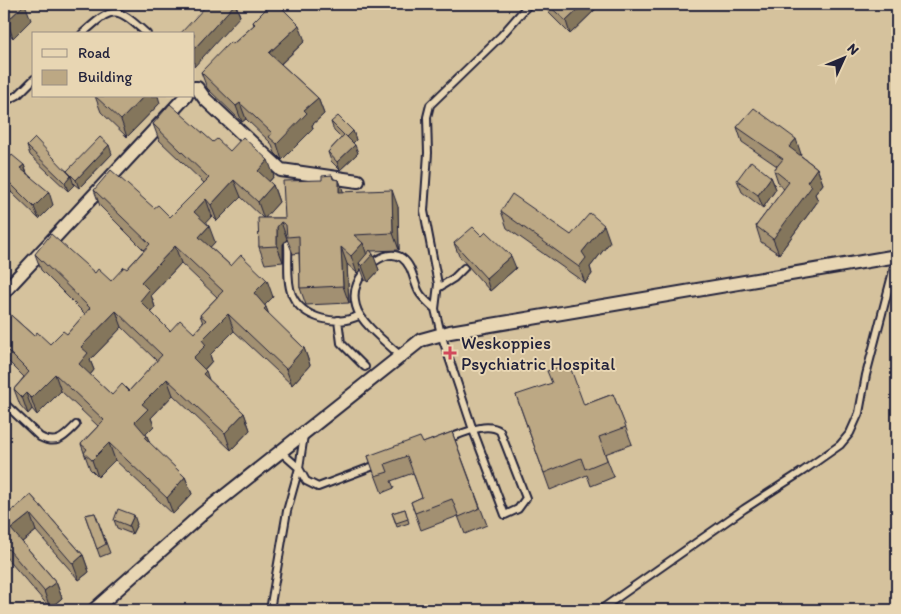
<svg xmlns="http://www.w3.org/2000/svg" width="901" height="614" viewBox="0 0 901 614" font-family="Itim,sans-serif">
<rect width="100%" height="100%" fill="#e5d1aa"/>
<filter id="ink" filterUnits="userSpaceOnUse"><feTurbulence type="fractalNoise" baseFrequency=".02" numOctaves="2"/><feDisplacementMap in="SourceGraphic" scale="10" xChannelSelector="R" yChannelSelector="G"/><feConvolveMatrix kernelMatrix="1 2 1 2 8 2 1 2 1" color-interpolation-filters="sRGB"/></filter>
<g filter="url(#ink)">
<path fill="#d5c29d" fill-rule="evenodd" d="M4,4h893v606h-893zM34,34h160v62h-160z"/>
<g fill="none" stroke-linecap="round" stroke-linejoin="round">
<defs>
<path id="service" d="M82,34c31,-28 33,-29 65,0
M4,102l14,-7 16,-16
M288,244c1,15 -2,37 4,51 11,24 46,32 68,20
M438,288l16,-10 10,-10
M338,320l3,23 24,24
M402,357c-13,-12 -42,-34 -46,-51 -2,-7 -2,-15 1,-22 5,-15 29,-37 45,-26 11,8 11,23 17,34 3,6 11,12 16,17
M4,403l36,34c17,9 24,0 36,-12
M447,439c15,-5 39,-18 53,-8l26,67 -8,11 -13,6 -32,-85 -32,-96 -6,-25 3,-25 -14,-73 4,-58 -1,-36 3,-12 71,-69 28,-32
M281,452l18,16 7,13 12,6 61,-23
M270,610l17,-99 12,-43 5,-33
M600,610l144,-101 59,-38 37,-26 10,-12 9,-20 7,-38 31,-119"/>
<path id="minor" d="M194,88h3l8,11 76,71 77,11
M4,292l182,-196
M94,610l108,-96 219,-174 29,-8 447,-76"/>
</defs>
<use href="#service" stroke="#22223b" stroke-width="10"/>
<use href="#minor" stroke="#22223b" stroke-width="16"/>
<use href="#service" stroke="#e8d6b3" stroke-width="6"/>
<use href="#minor" stroke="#e8d6b3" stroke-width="12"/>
</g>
<path fill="#a29072" stroke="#22223b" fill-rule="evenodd" d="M4,4l27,16 -18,18 -9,-10z
M202,4h34l4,12 -36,-7z
M545,4h56l-31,30 -21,-21z
M253,22l52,19 -24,23 37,34 6,16 -12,11 1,4 -31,31 -7,-7 -4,-10 -25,-24 -4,3 -35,-34 -6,-16 53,-47z
M95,96l65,7 -33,34 -26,-25z
M331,122l22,9 3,9 -3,3 5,10 -18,17 -9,-9 -3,-9 13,-14 -7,-7z
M153,124l60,18 17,9 44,25 -5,6 4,3 6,17 -15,16h21l37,-38 10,-5 2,4 5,1 4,12 55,15 1,43 -28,1 8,19 -11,12 -3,-2 -4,-11 -4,4 -10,-9 2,39 -43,2 -6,-17 -1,-35 -6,1 -6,-15 -4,5v18l-18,2 -6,-17 4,-29 -22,-21 -24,24 -5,-5 -7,7 10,19 -5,5 21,19 42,31 -8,8 4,10 35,33 6,17 -18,20 -58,-54 -24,24 2,6 -8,9 4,9 36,34 6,17 -19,20 -58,-55 -22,23 3,8 -8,8 1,2 3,8 35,33 7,17 -19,20 -58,-54 -17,17 -8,-8 -9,-25 17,-18 -37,-35 -24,24 -5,-6 -4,5 -8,-9 -6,-16 10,-12 -20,-20v-48l30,27 16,8 17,-10 18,-20 -44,-44 -6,-16 60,19 16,8 16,-12 17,-19 -44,-44 -6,-16 60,18 16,9 34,-34 -45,-43zM181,263l36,34 -17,18 3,8 -9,10 -24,-2 -19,-19 4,-5 -4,-12zM122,327l35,34 -28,30 -17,4 -22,-20 4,-5 -4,-10z
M737,127l64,27 -1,1 17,13 6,16 -8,10 3,7 -39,53 -18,-12 -5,-16 28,-37 -5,-4 -5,-15 3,-4 -35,-24z
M27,146l40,25 45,-17 -33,34 -5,-4v1l-6,6 -38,-36z
M4,164l20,1 3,8 26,32 -14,14 -28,-27 -2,3 -5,-5z
M771,177l5,12 -13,19 -21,-16 -5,-12z
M501,211l70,24 39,7 -20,25 2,7 -7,9 -78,-55z
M482,236l34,32 -26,23 -31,-35 -5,-13z
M613,394l19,50 -27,10 9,23 -23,9 -4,-11 -37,15 -34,-95 68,10z
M452,432l35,93 -22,9 -7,-18 -37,14 -10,-28 11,-5 -9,-24 -22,8 3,7 -12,5 -14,-37 55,-13z
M31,495l52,60 6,17 -10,8 -43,-49 -14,11 34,40 6,16 -12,10 -45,-52 -1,2v-41z
M405,509l4,14 -12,4 -5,-14z
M95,513l15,40 -10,4 -15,-42z
M114,520l23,4 -5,10 -15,-6z"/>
<path fill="#84765c" stroke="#22223b" d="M25,4l6,16 -18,18 -6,-17z
M235,4l5,12 -46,51v-18z
M584,4h17l-31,30 -4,-13z
M299,25l6,16 -30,28 -6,-16z
M144,96h14l2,7 -33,34 -6,-17z
M318,98l6,16 -12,11 1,4 -31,31 -5,-16 27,-34z
M240,103l6,16 -4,3 -6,-16z
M353,131l3,9 -6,6 -3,-9z
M796,139l5,15 -6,8 -6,-15z
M109,145l3,9 -33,34 -3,-8z
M355,145l3,8 -18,17 -3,-8z
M268,160l6,16 -10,11 -6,-16z
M24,165l4,13 -8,-10z
M817,168l6,16 -8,10 3,7 -39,53 -6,-15 34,-57z
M71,176l3,9 -6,6 -3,-8z
M771,177l5,12 -13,19 -5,-13z
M6,179l5,13 -2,3 -5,-13z
M234,180l7,17 -24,24 -6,-16z
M339,180l6,16 -6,-4z
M273,185l6,17 -15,17 -6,-17z
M392,190l6,17 1,43 -6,-17z
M49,192l4,13 -14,14 -5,-12z
M206,199l6,17 -12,13 -6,-17z
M281,222l6,17 -4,5v18l-6,-16v-19z
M604,225l6,17 -20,25 2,7 -7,9 -6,-16 3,-15z
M209,226l6,16 -10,11 -6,-16z
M363,243l5,16 5,-5 6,16 -11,12 -6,-16 -3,-3 2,6 -4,4 -6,-17z
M175,246l6,17 -30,32 4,12 -9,11 -6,-17 1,-19z
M341,247l6,17 2,39 -6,-17z
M511,256l5,12 -26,23 -4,-13z
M267,280l6,17 -13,13 -6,-17z
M266,307l6,16 -8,-14z
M116,311l6,16 -32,33 4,10 -9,11 -6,-17 2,-17z
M228,314l6,17 -24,24 2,6 -13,14 -6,-17 9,-18z
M304,348l6,17 -18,20 -6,-16z
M206,371l6,17 -9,-14z
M55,374l6,17 -24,24 -6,-17z
M167,379l6,16 -22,23 3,8 -13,13 -6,-17 7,-18z
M26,393l6,16 -4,5 -6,-17z
M244,413l6,17 -19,20 -6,-17z
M147,436l6,16 -8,-14z
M109,443l6,17 -17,17 -6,-17z
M185,477l7,17 -19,20 -6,-16z
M30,514l6,17 -19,15 -6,-17z
M134,515l3,9 -5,10 -3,-8z
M83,555l6,17 -10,8 -6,-16z
M56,582l6,16 -12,10 -6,-17z"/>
<path fill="#bca884" stroke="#22223b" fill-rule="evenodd" d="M4,4h21l-18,17 -3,-3z
M207,4h28l-41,45v-15h-14l28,-30z
M271,4h7l21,21 -30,28 49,45 -14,12 3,3 -30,31 -8,-7 3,-4 -32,-30 -4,3 -35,-34 29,-30 3,2 22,-20 -2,-2z
M547,4h37l-18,17z
M95,96h49l-23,24z
M170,104l43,38 4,-3 13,12 13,-14 25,23 -10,11 15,14 -15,17 -24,-22 -23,25 -5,-6 -12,13 15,14 -10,11 32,29 10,-11 26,25 -13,13 12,14 -2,2 40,39 -18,21 -58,-55 -26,26 4,5 -13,13 13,13 -3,3 41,39 -19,20 -58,-54 -25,25 6,5 -13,13 12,14 -2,2 40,39 -18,21 -58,-55 -17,17 -8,-7 3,-4 -6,-5 23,-24 -49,-46 -24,24 -5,-5 -4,4 -8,-8 15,-17 -25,-25v-38l30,27 3,-4 13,12 13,-13 4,3 23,-26 -55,-54 16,-20 44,39 3,-4 13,12 13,-14 3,2 23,-25 -56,-54 17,-20 43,38 4,-3 12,12 39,-39 -56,-54zM175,246l48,45 -23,24 6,5 -12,13 -14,-13 -10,11 -30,-30 9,-11 -8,-8zM116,311l46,44 -33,36 -7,-7 -10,11 -33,-31 9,-11 -7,-6z
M754,108l42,31 -7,8 28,21 -10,14 5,4 -39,53 -17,-13 33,-44 -15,-12 9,-11 -46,-32z
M338,116l15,15 -6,6 -2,-2 10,10 -18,17 -9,-10 16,-17 -13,-13z
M100,137l9,8 -33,35 -9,-9z
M35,138l36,38 -6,7 -38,-37z
M12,155l12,10 -4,3 29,24 -15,15 -28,-28 -2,3v-18z
M751,161l20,16 -13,18 -21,-15z
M332,175l1,4 6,1v12l53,-2 1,43 -39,2 9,8 -12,13 -10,-9 2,39 -43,2 -1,-52 -12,1 -1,-12 -5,-3 -4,5v19l-18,1 -1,-29h27l-2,-37 39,-1v-4z
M512,194l59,41 19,-22 14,12 -22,27 4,6 -7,9 -78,-56z
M473,227l9,9 4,-4 25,24 -25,22 -32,-35z
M370,250l3,4 -11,12 -3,-3z
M569,364l15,41 29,-11 13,33 -27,10 8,23 -22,9 -4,-11 -37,15 -28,-78 36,-12 -5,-12z
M452,432l28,76 -21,9 -7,-18 -37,14 -4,-11 11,-5 -15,-41 -22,8 3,8 -13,4 -7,-20 52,-19 3,6z
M31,495l52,60 -10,9 -43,-50 -19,15 45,53 -12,9 -40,-47v-27z
M118,509l16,6 -5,11 -15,-6z
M405,509l3,10 -12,4 -4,-10z
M95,513l11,31 -9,5 -12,-34z"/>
</g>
<path fill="#d1495b" stroke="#e8d6b3" stroke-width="2" d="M447.5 345.5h5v5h5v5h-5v5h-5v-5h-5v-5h5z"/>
<g text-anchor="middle" stroke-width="4" stroke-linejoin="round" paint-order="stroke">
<g font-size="18" fill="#22223b" stroke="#e8d6b3" text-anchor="start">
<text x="461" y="349">Weskoppies<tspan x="461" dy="21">Psychiatric Hospital</tspan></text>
</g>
</g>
<rect width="901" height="614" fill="none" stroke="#e8d6b3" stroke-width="20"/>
<rect x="10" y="10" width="881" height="594" fill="none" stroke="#22223b" stroke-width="2" filter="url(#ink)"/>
<rect x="32" y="32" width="162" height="65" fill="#e8d6b3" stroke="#998e83"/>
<rect x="42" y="49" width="25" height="8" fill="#e8d6b3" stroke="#998e83"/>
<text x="78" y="58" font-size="15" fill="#22223b">Road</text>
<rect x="42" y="70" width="25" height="15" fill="#bca884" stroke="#998e83"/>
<text x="78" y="82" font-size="15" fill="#22223b">Building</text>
<g transform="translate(844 58) rotate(46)" stroke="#e8d6b3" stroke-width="4" paint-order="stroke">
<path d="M0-4L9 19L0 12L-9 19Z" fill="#22223b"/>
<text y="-8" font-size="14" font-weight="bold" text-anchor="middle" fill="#22223b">N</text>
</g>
</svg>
